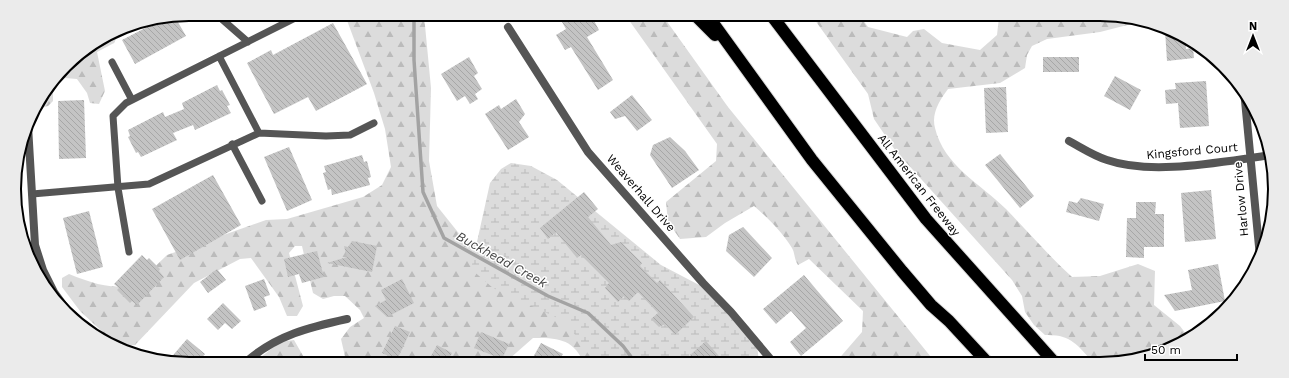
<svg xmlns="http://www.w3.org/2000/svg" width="1289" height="378" viewBox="0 0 1289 378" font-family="'Work Sans',sans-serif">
<defs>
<pattern id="forest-firs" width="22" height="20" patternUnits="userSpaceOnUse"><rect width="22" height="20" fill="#dcdcdc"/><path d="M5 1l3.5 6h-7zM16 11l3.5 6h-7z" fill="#bbb"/></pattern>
<pattern id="wetland-marsh" width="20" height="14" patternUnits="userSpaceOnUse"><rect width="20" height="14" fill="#dcdcdc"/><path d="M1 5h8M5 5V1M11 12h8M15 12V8" fill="none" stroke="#bbb"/></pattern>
<pattern id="building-back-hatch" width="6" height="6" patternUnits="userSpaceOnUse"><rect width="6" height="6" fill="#c4c4c4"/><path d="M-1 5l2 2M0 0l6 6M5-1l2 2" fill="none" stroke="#a7a7a7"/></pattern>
</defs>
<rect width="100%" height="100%" fill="#fff"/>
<path fill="url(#forest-firs)" d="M345,15h79l7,73 -2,73 8,45 24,30 41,19 172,107 -91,-1c-11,-23 -27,-23 -50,-23l-26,23h-161l-5,-22 9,-12 14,-9 -4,-8 -15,-14h-11l-11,3 -10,-6 -11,-47h-7l-6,7 14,53 -6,10h-10l-8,-19 -28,-39 -11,1 -46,24 -59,62 -11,1 -16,-9 -28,-26 -18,-24v-9l7,-4c25,10 38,14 65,13l33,-32 99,-35 21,-1 76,-22 19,-12 9,-18 -6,-38 -11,-36z
M626,16h37l65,91 207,255h-99l26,-30 1,-21 -54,-52 -11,6c-4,-6 -3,-12 -6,-17 -11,-17 -23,-29 -38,-42l-29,17 -19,14 -26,2 -12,-17 -2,-20 50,-41 1,-17z
M812,16h48l8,11 39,10 6,-6 11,-2 18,14 38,7 17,-15 2,-18h135l9,4 -43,11 -53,7 -15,7 -5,9 -2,13 -25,15 -52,6c-8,11 -17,24 -13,39 9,38 46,56 71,81 22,23 43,47 66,68l28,-1 38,-12 17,7 -1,34 26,21 9,12 -12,8 -54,17 -30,-1c-16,-17 -22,-28 -48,-27l-11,-10 -9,-13 -3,-16 -10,-16 -117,-130 -21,-31 -6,-25z
M115,32l3,3 -4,8 -17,9 8,39 -6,13 -9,-1 -3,-10 -10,-14 -12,-1 -8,3 -4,12v8l-5,5 -8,2 -3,-2 36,-48z
M17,167l9,80c-9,-19 -14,-60 -9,-80z
M294,340l12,21h-50l24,-19z"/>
<path fill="url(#wetland-marsh)" d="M511,163l20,3 26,14 104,85 61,32 28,31 7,17 2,17h-165l-28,-40 -73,-34 -22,-19 19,-86 11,-14z"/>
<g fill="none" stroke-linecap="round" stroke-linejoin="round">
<path stroke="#a3a3a3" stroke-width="3.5" d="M414,15v45l9,132 21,46 104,58 40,17 35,33 12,16"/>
</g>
<path fill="url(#building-back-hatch)" d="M558,15h33l8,15 -12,7 26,43 -15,10 -27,-43 -6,3 -9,-15 10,-6z
M175,17l11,19 -51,28 -13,-24 39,-20z
M333,23l34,61 -51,27 -8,-14 -34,17 -27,-51 24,-13 2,5z
M1165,30l20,8 1,11 7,-1 1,10 -27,3z
M469,57l9,16 -4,3 8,13 -7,5 3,5 -8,5 -5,-8 -8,5 -16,-27z
M1043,57h36v15h-36z
M1115,76l26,14 -11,20 -26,-14z
M1206,81l3,45 -29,2 -2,-25 -12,1 -1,-14 11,-1 -1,-6z
M217,85l3,6 2,-1 8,15 -3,1 4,7 -36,17 -2,-5 -20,8 4,7 -36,17 -3,-5 -2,1 -8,-16 2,-1 -2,-6 35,-18 2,5 19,-8 -2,-6z
M1006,87l2,45 -22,1 -2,-45z
M632,95l20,25 -15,11 -12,-15 -10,3 -5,-7z
M516,99l9,15 -6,8 10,15 -21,13 -23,-36 14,-9 2,4z
M84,100l2,58 -27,1 -1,-58z
M670,137l15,14 14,19 -27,18 -22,-33 3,-10z
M289,147l23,53 -25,11 -23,-54z
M1000,154l34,42 -14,12 -35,-43z
M362,155l2,7 3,-1 4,16 -3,1 2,7 -38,10 -1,-6 -3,1 -5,-17 3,-1 -2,-6z
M213,175l28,50 -61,35 -28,-51z
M1211,190l5,49 -31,3 -4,-49z
M584,192l14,17 -10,8 23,28 10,-3 21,21 -2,3 17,17 3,-3 34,37 -19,18 -10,-11 -6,3 -8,-8 7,-6 -20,-21 -9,9 -5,-5 -6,6 -13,-14 4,-5 -28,-28 -4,3 -21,-26 -8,7 -8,-11z
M1081,198l23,6 -5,17 -33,-9 3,-11 8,2z
M1136,202h20l-1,12h9v33h-20v11l-18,-1 1,-39h9z
M89,211l14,56 -26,7 -14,-56z
M743,227l29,31 -18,19 -28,-26 3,-16z
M352,241l25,5 -5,26 -45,-9 20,-6 -3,-11 4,1z
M317,251l7,26 -22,6 -3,-9 -11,3 -4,-18z
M142,255l5,5 2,-2 11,11 -1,2 5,6 -27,28 -5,-4 -2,2 -13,-13 2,-2 -5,-4z
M1218,264l7,37 -50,10 -11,-16 28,-5 -4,-20z
M217,269l9,11 -18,13 -8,-11z
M804,275l39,46 -42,35 -11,-14 16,-14 -15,-17 -15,13 -13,-15z
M264,279l6,16 -6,2 3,9 -13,5 -9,-25z
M402,279l12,24 -27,14 -12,-11 11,-6 -5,-10z
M223,303l18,18 -9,8 -7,-6 -7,7 -11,-11z
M395,326l15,6 -13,28 -15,-7z
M481,332l28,12 -7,15 -28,-11z
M187,339l18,15 -6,7h-31z
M706,341l18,21h-28l-6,-7z
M541,343l22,11 -4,7h-28z
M437,345l15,8 -4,8h-19z"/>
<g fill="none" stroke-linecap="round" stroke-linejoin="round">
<defs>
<path id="motorway" d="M696,16l19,19
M708,16l104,144 90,111 29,34 18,16 38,41
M772,16l154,203 128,143"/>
</defs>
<use href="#motorway" stroke="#dbdbdb" stroke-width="14"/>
<path stroke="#555" stroke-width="7" d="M216,14l32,28
M219,56l40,77
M112,62l20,38
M232,144l30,57
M32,194l117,-10 110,-51 67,3 24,-1 24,-12
M129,252l-11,-64 -5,-72 13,-13 177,-89"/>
<path stroke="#555" stroke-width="8" d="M508,27l80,125 115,131 28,29 42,50
M1244,90l16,167
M28,126l7,119 8,25 11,22 13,18
M1069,141c13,7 25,15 38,19 46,16 117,1 165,-5
M247,361c30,-26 63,-34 100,-42"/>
<use href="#motorway" stroke="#000" stroke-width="12"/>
</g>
<g text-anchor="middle" stroke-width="3" stroke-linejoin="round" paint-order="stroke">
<g font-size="12" fill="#000" stroke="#fff">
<text transform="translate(1192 151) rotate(-5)" y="4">Kingsford Court</text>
<text transform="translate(919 185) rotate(52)" y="4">All American Freeway</text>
<text transform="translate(641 193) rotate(49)" y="4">Weaverhall Drive</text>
<text transform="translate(1241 199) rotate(-95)" y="4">Harlow Drive</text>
</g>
<g font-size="13" font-style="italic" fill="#444" stroke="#fff">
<text transform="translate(502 259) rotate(29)" y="5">Buckhead Creek</text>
</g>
</g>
<path d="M0 0H1289V378H0ZM189 21H1100A168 168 0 0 1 1268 189V189A168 168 0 0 1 1100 357H189A168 168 0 0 1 21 189V189A168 168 0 0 1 189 21Z" fill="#ebebeb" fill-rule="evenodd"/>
<path fill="none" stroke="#000" stroke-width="2" d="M189 21H1100A168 168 0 0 1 1268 189V189A168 168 0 0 1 1100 357H189A168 168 0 0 1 21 189V189A168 168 0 0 1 189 21Z"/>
<g transform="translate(1253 36)" stroke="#ffffff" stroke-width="3" paint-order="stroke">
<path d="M0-3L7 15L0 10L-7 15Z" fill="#000000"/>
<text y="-6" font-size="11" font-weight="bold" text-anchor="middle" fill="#000000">N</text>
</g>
<path d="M1145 354v6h92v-6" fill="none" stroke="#000000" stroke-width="2"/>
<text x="1151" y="354" font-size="12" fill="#000000" stroke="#ffffff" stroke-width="3" paint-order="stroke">50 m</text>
</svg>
